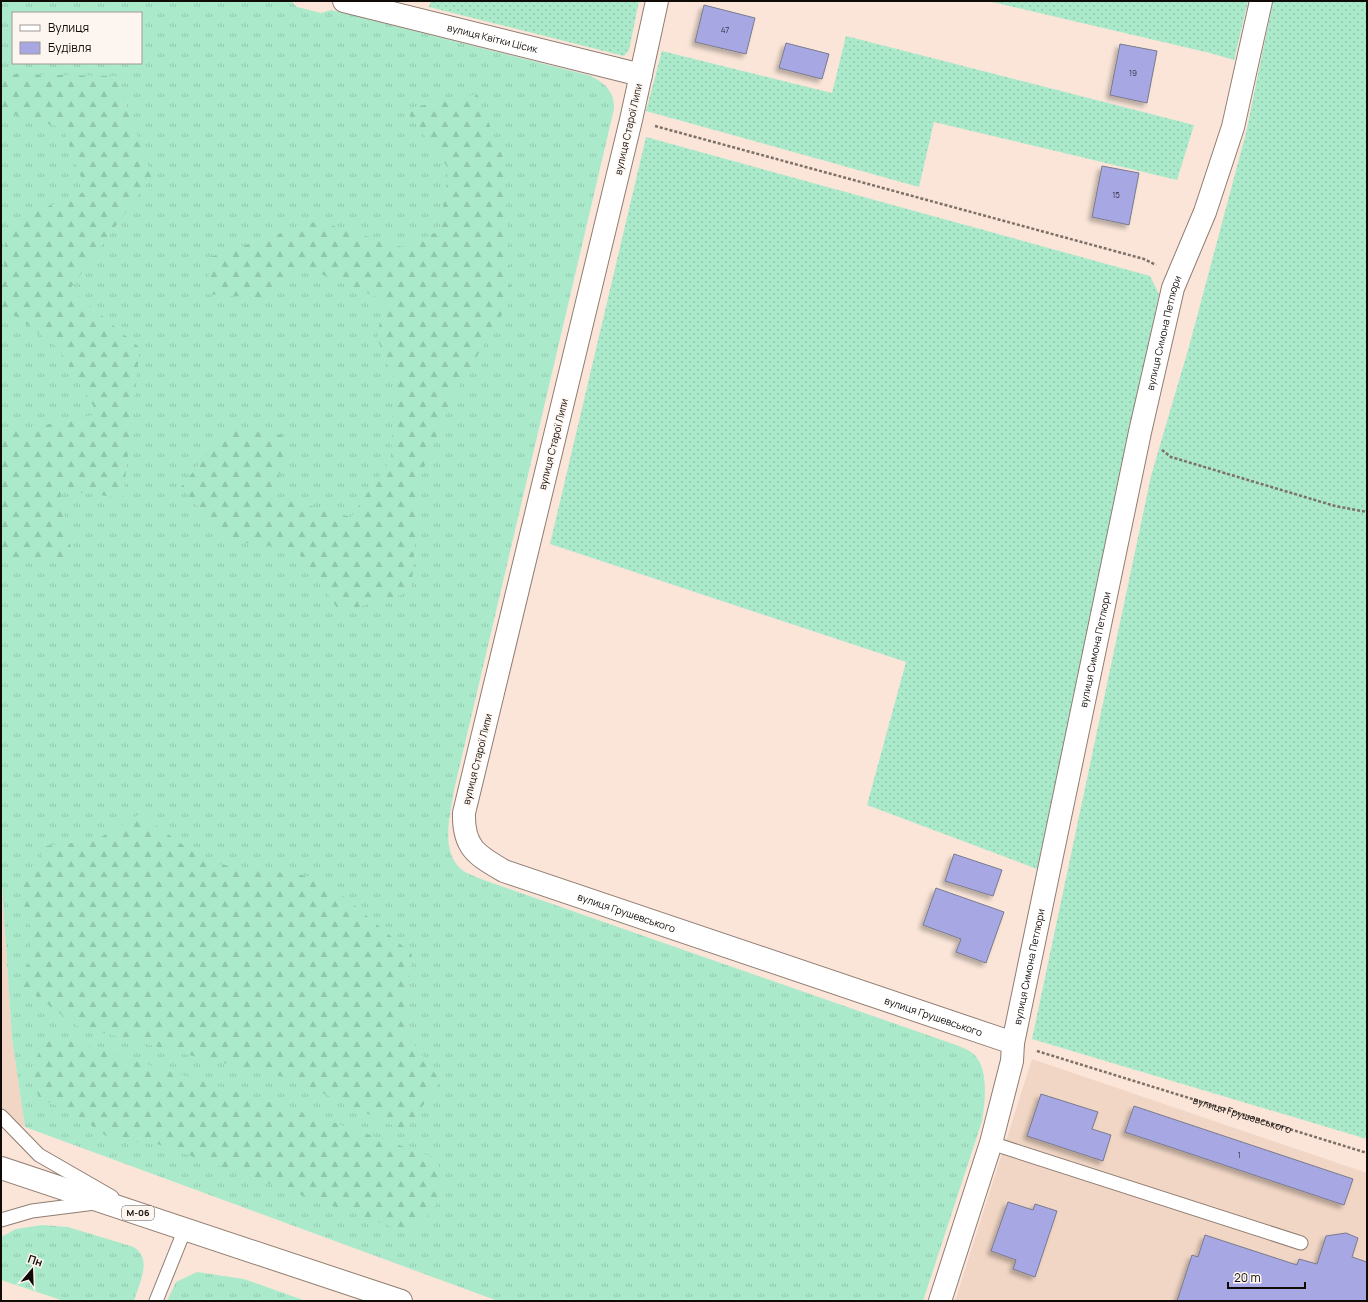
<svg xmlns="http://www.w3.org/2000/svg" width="1368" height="1302" viewBox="0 0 1368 1302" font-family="Manrope,sans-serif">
<defs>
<pattern id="grass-tufts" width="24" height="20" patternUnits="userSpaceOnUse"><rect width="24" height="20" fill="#aaeacb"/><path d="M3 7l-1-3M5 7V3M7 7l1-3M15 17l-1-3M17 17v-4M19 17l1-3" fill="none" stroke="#91c7ad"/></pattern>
<pattern id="forest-firs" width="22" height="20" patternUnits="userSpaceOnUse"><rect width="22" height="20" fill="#aaeacb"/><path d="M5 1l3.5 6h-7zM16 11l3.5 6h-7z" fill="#91c7ad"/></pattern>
<pattern id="garden-dots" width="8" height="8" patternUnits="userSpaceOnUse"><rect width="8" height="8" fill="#aaeacb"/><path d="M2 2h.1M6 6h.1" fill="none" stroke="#91c7ad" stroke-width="1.8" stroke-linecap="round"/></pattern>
<filter id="shadow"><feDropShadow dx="-3.5" dy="3.5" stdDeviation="2" flood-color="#0004"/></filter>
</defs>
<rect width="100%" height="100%" fill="#fae5d8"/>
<path fill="#f1d6c5" d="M1,869l11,170 13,88 -24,-8z
M1032,1059l335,114v128h-412z"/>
<path fill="url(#grass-tufts)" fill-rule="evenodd" d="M1,1h290l6,6 24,6 10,-3 257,65c16,7 27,16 26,34l-160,681c-3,23 -15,61 8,80 5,4 13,6 19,9l475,166c5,2 11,4 15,7 19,13 14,50 11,69l-59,180h-425l-473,-174 -13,-88 -11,-170zM13,13h128v50h-128z
M42,1225l26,2 66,20c19,13 5,36 0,54h-70l-63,-21v-43l15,-8z
M197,1272l47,7 62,22h-139l9,-19z"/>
<path fill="url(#forest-firs)" d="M1,74l115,2 36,100 -82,113 70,59 -17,150 -63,-8 13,69h-72v-125l97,-20 -40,-66 -57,-43 6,-82 79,-32 -23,-63 -62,-17z
M477,94l27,66 7,140 -57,94 -33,81 -10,117 -71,20 -45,-64 -68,-7 -46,-54 47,-59 61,8 -15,60 77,21 40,-58 3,-80 -17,-41 7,-38 -80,-33 -32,32 -65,-5 3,-37 107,-36 85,26 37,-16 10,-62 -44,-60z
M140,814l68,49 114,15 90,76 -8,75 36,52 -35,50 -115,-53 -89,-20 -124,-32 -53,-39 8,-49 -11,-47 25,-45 50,-6z
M60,1037l270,84 106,37 7,20 -2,20 -24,31 -22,-1 -238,-84 -45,-4 -37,-26 -34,-15 -6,-10 -2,-23 10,-23z"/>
<path fill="url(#garden-dots)" d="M431,1h208l-10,49 -5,6 -195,-49z
M988,1h260l-14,59 -24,-7z
M1273,1h94v1138l-335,-100 119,-563 39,-133 56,-210z
M846,36l348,89 -17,55 -243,-58 -15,65 -273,-76 16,-60 170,42z
M646,137l504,139 9,18 -122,575 -170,-64 39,-143 -356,-118z"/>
<path fill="#a7a7e4" stroke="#797a8d" filter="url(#shadow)" d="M704,5l51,13 -9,36 -51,-12z
M786,43l43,11 -7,25 -43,-11z
M1120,44l37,7 -10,52 -37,-8z
M1102,166l37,7 -10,52 -37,-8z
M954,854l48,16 -9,26 -48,-15z
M936,888l68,24 -18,51 -30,-11 5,-13 -38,-14z
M1041,1094l57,18 -6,17 19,6 -8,26 -76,-25z
M1134,1106l219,73 -9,26 -219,-73z
M1008,1202l25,8 2,-6 22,7 -22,66 -22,-8 3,-9 -25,-9z
M1346,1233l12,5 -6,19 15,5v39h-190l15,-46 6,2 7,-22 92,30 2,-6 18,5 9,-28z"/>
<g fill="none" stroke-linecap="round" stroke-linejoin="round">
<defs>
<path id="lane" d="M1,1116l38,39 73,42
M991,1143l310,100
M1,1220l31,-9 63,-8
M156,1301l29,-72"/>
<g id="street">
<path id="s2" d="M344,1l297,74"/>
<path id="s3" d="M1013,1043l127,-611 33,-144 32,-76 28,-85 28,-126"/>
</g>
<g id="secondary">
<path id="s4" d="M657,1l-26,119 -167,693c-1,34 12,42 40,58l509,172 -1,18 -21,82 -51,158"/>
</g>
<path id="highway" d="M1,1168l400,133"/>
</defs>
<use href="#lane" stroke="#907d72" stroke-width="15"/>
<use href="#street" stroke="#907d72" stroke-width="24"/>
<use href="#secondary" stroke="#907d72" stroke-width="24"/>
<use href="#highway" stroke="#907d72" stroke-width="24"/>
<g stroke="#7d7068" stroke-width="2.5" stroke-dasharray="3 2" stroke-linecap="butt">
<path d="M655,126l489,133 12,6"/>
<path d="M1162,450l9,7 164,49 32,6"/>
<path id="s1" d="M1037,1051l330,102"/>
</g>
<use href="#lane" stroke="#fff" stroke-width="13"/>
<use href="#street" stroke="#fff" stroke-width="22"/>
<use href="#secondary" stroke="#fff" stroke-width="22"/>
<use href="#highway" stroke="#fff" stroke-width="22"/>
</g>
<g text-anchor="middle" stroke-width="3" stroke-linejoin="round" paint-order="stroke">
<g font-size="8" fill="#36323e">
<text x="725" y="33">47</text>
<text x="1133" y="76">19</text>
<text x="1116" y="198">15</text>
<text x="1239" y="1158">1</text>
</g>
<rect fill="#fdf5f0" stroke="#58514d" stroke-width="1" x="122" y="1206" width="32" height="14" rx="3"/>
<g font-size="9" font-weight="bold" fill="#110b07">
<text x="138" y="1216">М-06</text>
</g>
<g font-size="10" fill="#110b07" stroke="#fdf5f0">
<text dy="4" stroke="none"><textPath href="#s2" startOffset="153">вулиця Квітки Цісик</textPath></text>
<text transform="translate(628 129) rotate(-77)" y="4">вулиця Старої Липи</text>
<text dy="4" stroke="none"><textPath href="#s3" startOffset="726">вулиця Симона Петлюри</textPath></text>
<text transform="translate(553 444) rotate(-76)" y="4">вулиця Старої Липи</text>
<text dy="4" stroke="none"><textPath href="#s3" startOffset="402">вулиця Симона Петлюри</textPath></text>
<text transform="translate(477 759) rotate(-76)" y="4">вулиця Старої Липи</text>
<text dy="4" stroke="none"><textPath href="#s4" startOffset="1040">вулиця Грушевського</textPath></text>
<text dy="4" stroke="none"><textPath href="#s3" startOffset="78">вулиця Симона Петлюри</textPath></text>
<text dy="4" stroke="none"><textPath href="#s4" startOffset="1364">вулиця Грушевського</textPath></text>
<text dy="4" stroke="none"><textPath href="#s1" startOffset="215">вулиця Грушевського</textPath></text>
</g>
</g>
<rect width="1368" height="1302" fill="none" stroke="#110b07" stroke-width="4"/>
<rect x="12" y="12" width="130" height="52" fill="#fdf5f0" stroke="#9f9793"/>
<rect x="20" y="25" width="20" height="6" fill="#ffffff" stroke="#9f9793"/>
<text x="48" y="32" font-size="12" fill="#110b07">Вулиця</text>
<rect x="20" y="42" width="20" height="12" fill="#a7a7e4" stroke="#9f9793"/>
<text x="48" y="52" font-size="12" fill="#110b07">Будівля</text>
<g transform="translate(32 1270) rotate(19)" stroke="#fdf5f0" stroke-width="3" paint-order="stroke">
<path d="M0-3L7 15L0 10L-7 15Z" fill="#110b07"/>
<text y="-6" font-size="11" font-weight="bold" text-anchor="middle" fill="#110b07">Пн</text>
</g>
<path d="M1228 1282v6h77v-6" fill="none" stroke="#110b07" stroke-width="2"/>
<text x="1234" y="1282" font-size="12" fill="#110b07" stroke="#fdf5f0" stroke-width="3" paint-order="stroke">20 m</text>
</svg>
